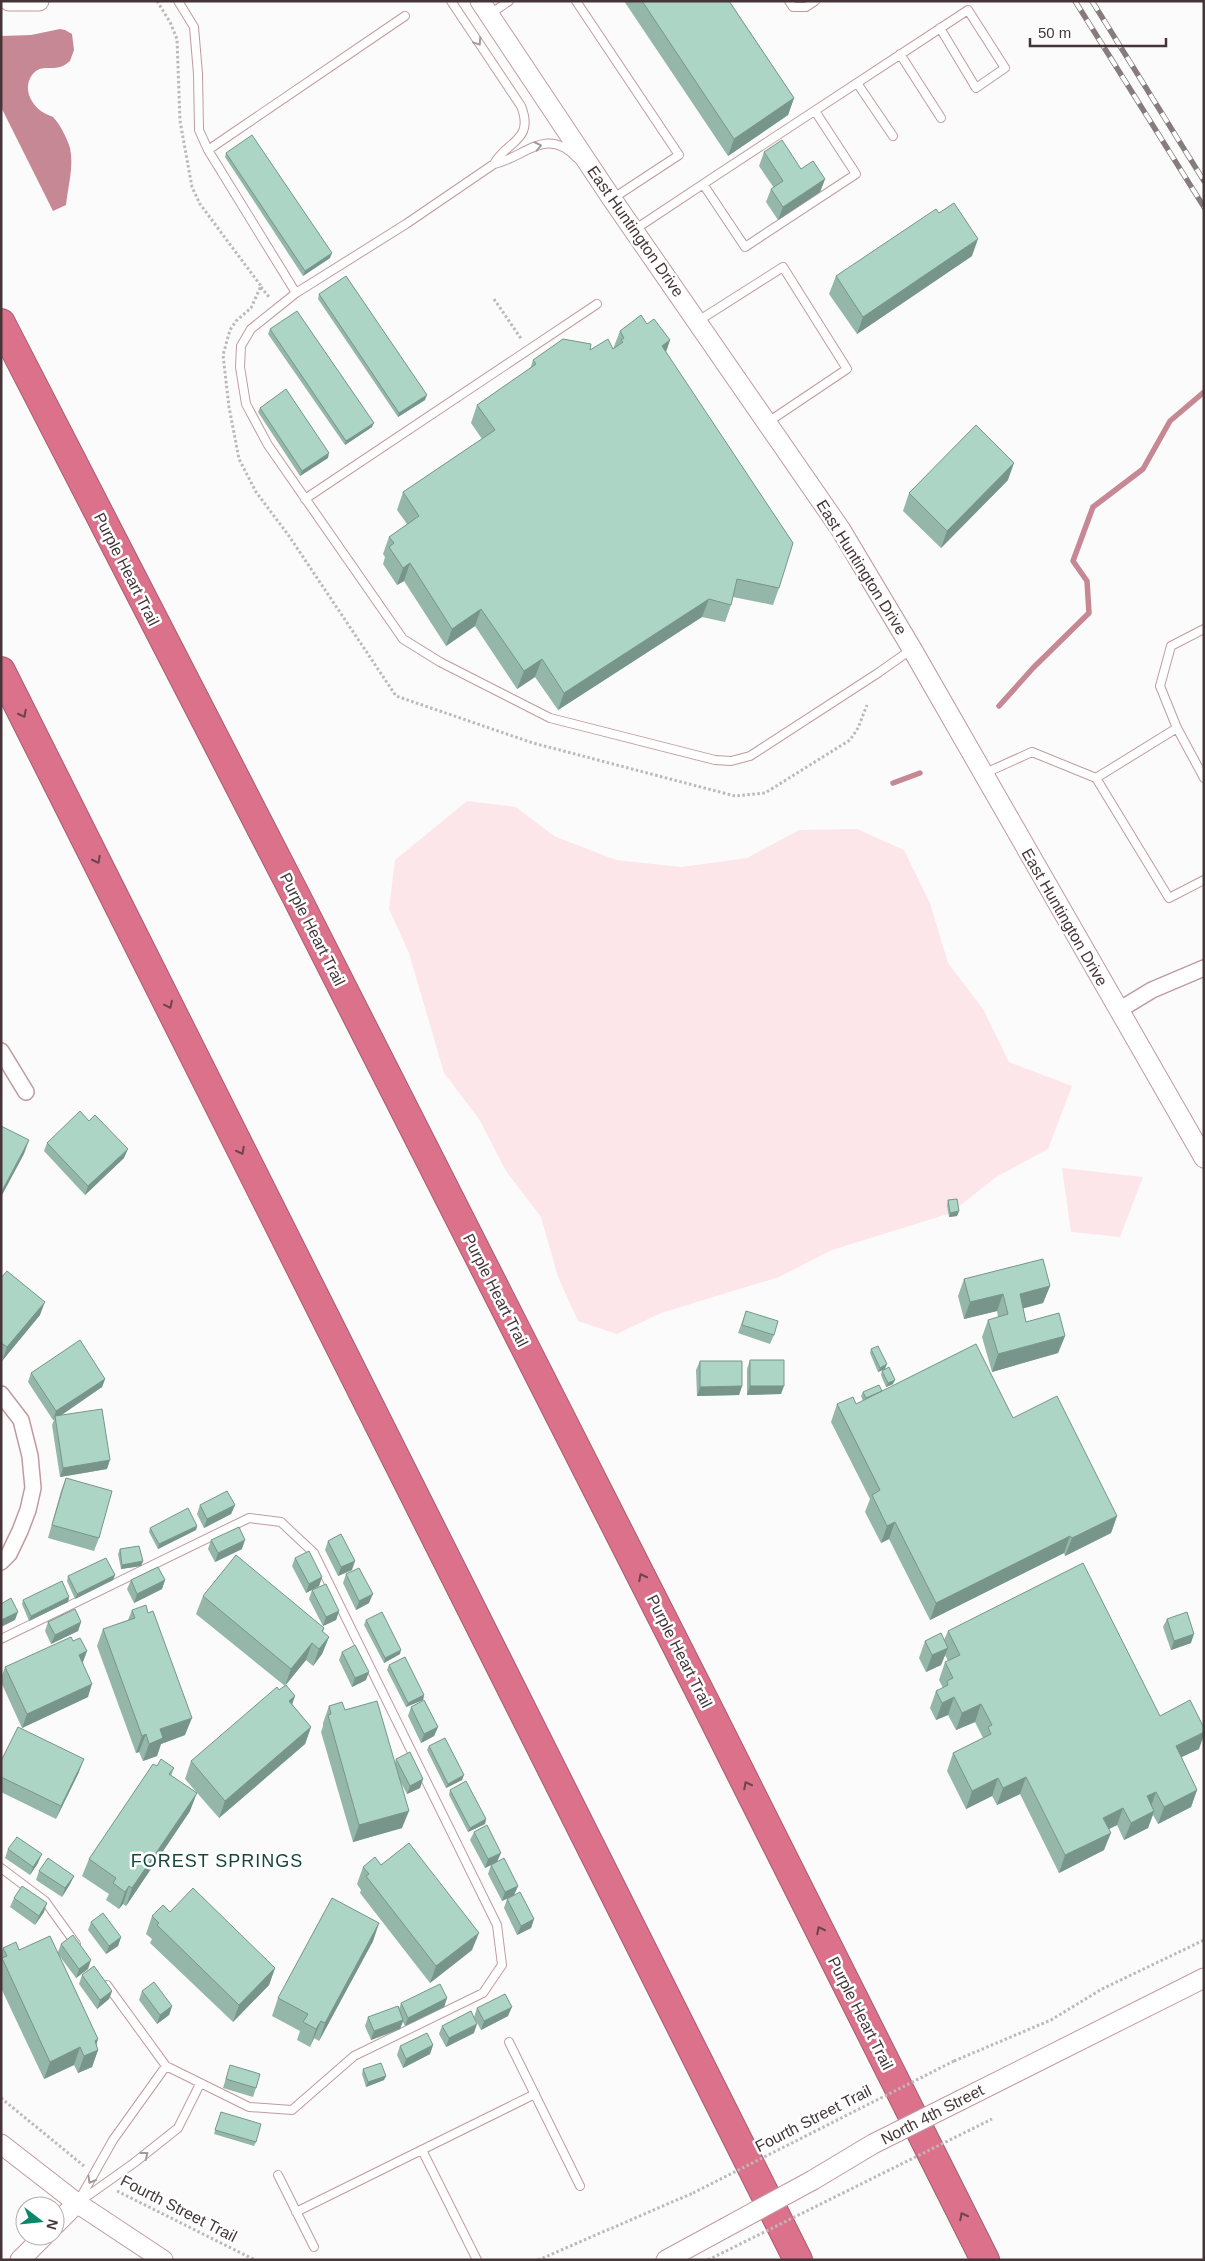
<svg xmlns="http://www.w3.org/2000/svg" width="1205" height="2261" viewBox="0 0 1205 2261" font-family="Arial,sans-serif">
<rect width="100%" height="100%" fill="#fbfbfb"/>
<path fill="#fde6ea" d="M467,801l49,6 38,29 62,24 65,7 66,-9 52,-28 58,-1 47,21 26,53 18,60 35,46 26,53 63,24 -24,63 -52,28 -45,36 -119,37 -53,27 -118,36 -44,21 -39,-13 -20,-44 -17,-60 -35,-46 -27,-52 -35,-46 -35,-120 -20,-44 6,-49z
M1062,1168l81,9 -23,60 -49,-5z"/>
<path fill="#c78895" d="M60,29l5,1 7,4 2,16 -4,11c-3,2 -6,5 -10,6 -10,3 -20,-3 -28,8 -10,14 0,32 14,39 2,1 5,2 7,3 7,7 14,21 17,31 4,18 -2,39 -4,57l-13,6 -52,-104v-71l30,-1z"/>
<g fill="none" stroke-linecap="round" stroke-linejoin="round">
<path stroke="#c78895" stroke-width="5.5" d="M999,706l34,-38 56,-55 -2,-32 -14,-20 20,-54 50,-38 27,-48 34,-29
M893,783l27,-10"/>
<defs>
<path id="service" d="M178,1l16,26 4,47 1,56 9,20 88,143 -45,36 -10,17 -1,21 6,37 22,41 135,194 37,23 110,56 165,42 16,1 19,-5 128,-83 34,-24
M451,1l70,105c14,35 -15,35 -27,58
M576,1l103,154 -67,44
M789,1l4,6h13l9,-6
M490,14l19,-13
M900,54l41,64
M857,83l36,53
M208,150l197,-134
M703,184l42,63 111,-73 -41,-63
M634,230c111,-74 223,-147 334,-220l37,58 -29,20 -36,-60
M296,293l110,-69 88,-60c30,-6 52,-39 83,-6
M698,321l85,-54 64,102 -79,53
M305,499l292,-195
M1204,629l-33,17 -11,40 17,42 27,50
M983,774l49,-22 64,26 81,-50
M1096,778l73,120 35,-18
M1,1639l248,-121 32,4 33,31 183,372 5,40 -19,28 -129,63 -62,54 -43,-3 -83,-41 -59,-81
M1,1868l44,33 31,43
M509,2042l71,144
M422,2150l55,110
M278,2175l36,72
M78,2202l35,-62 53,-74
M79,2202l55,-39 44,-35 22,-44
M296,2212l239,-118"/>
<path id="minor" d="M1119,1010l33,-20 52,-22
M1,1051l25,41
M1,1394l20,26 9,36 3,32 -5,22 -8,21 -11,23 -8,8"/>
<path id="tertiary" d="M9,1h30
M480,1l132,198 229,331 71,119 292,509
M961,2100l243,-122
M1,2144l76,59 86,57
M813,2180l60,-36
M55,2225l22,-22
M20,2260l24,-24
M666,2260l57,-31"/>
<path id="motorway" d="M1,323l296,575 409,806 279,556
M1,671l797,1589"/>
</defs>
<use href="#service" stroke="#c19aa1" stroke-width="10"/>
<use href="#minor" stroke="#c19aa1" stroke-width="18"/>
<use href="#tertiary" stroke="#c19aa1" stroke-width="21"/>
<use href="#motorway" stroke="#a75c6e" stroke-width="30"/>
<path stroke="#bdb8b9" stroke-width="3" stroke-dasharray="2.5 2.5" stroke-linecap="butt" d="M157,1l13,21 7,17 3,82 12,66 8,17 61,82 -10,22 -15,13 -6,9 -7,25 6,52 10,52 17,33 33,44 107,160 137,47 202,53 30,-3 85,-53 8,-12 9,-23
M261,287l8,10
M494,299l28,41
M954,2061l97,-41 51,-31 102,-49
M1,2098l83,68
M117,2191l138,69
M538,2260l155,-67"/>
<use href="#service" stroke="#fff" stroke-width="8"/>
<use href="#minor" stroke="#fff" stroke-width="15"/>
<use href="#tertiary" stroke="#fff" stroke-width="19"/>
<use href="#motorway" stroke="#dc718b" stroke-width="28"/>
<defs>
<path id="rail" d="M1075,1l129,206
M1092,1l112,180"/>
</defs>
<use href="#rail" stroke="#867b7d" stroke-width="5.5"/>
<use href="#rail" stroke="#fff" stroke-width="4" stroke-dasharray="11" stroke-linecap="butt"/>
<defs>
<path id="tertiary-bridge" d="M873,2144l88,-44
M723,2229l90,-49"/>
</defs>
<use href="#tertiary-bridge" stroke="#c19aa1" stroke-width="21" stroke-linecap="butt"/>
<path stroke="#bdb8b9" stroke-width="3" stroke-dasharray="2.5 2.5" stroke-linecap="butt" d="M693,2193l261,-132
M708,2260l284,-141"/>
<use href="#tertiary-bridge" stroke="#fff" stroke-width="19"/>
</g>
<path fill="#94b7aa" d="M624,1h105l65,97 -6,17 -60,41z
M764,152l61,27 -5,13 -42,28 -12,-18 5,-13 3,-1 -15,-22z
M226,153l104,105 -27,18 -78,-119z
M939,213l33,43 -115,78 -28,-40 7,-18z
M319,294l106,106 -27,17 -80,-118z
M647,324l23,16 -4,12 113,236 -6,17 -40,-8 -2,8 -6,17 -23,-5 -144,93 -23,-33 -18,12 -42,-63 -29,20 -42,-65 -7,4 -14,-21 2,-7 -2,-3 6,-17 18,-13 -10,-14 6,-18 79,-53 -11,-16 6,-18 53,-36 3,-9 57,-10 23,-1 7,-18z
M270,329l102,98 -27,18 -77,-111z
M260,408l68,50 -28,18 -42,-64z
M1008,480l-67,68 -38,-37 6,-18z
M47,1143l77,15 -39,37 -41,-44z
M948,1200l11,11 -2,5 -8,1 -2,-12z
M1,1278l39,37 -38,46 -1,-1z
M964,1279l86,7 -7,17 -20,5 3,14 39,14 -7,17 -66,19 -10,-35 6,-17 10,-3 -1,-6 -33,8 -6,-23z
M746,1311l28,24 -4,9 -32,-11z
M871,1349l14,20 -7,3 -8,-19z
M750,1360l31,34 -34,1v-26z
M700,1361l42,25 -3,9 -42,1 -1,-26z
M882,1371l11,13 -7,3 -5,-12z
M31,1373l74,6 -3,8 -42,28 47,54 -47,8 -8,-52 2,-5h-1l-25,-38z
M882,1391l131,27 104,98 -6,17 -46,23 -1,-3 -134,67 -41,-81 -8,4 -16,-31 5,-13 -39,-77 6,-18h19l7,-3 -2,-5 2,-4z
M66,1478l33,60 -5,13 -46,-13 13,-47z
M200,1505h35l-4,9 -27,14 -7,-14z
M197,1526l-1,4 -38,19 -9,-17 1,-4z
M211,1540l31,9 -27,13 -7,-13z
M328,1541l24,29 -14,6 -13,-26z
M120,1549l23,12 -2,5 -20,3 -3,-15z
M295,1558l27,19 -3,9 -13,7 -14,-27z
M346,1574l23,29 -13,7 -13,-27z
M115,1575l-2,5 -38,19 -8,-18 1,-5z
M131,1580h34l-3,9 -28,14 -7,-14z
M312,1590l27,21 -3,9 -13,6 -14,-27z
M203,1596l121,32 -1,4 6,5 -7,17 -9,12 -7,-6 -21,25 10,11 -3,8 19,23 -6,17 -86,74 -34,-39 6,-18 94,-75 -89,-72z
M69,1597l-1,5 -39,19 -7,-17 1,-4z
M132,1610l53,125 -24,9 -4,12 -14,5 -4,-9 -3,1 -39,-107 6,-17 25,-9z
M1167,1619l24,24 -20,7 -8,-23z
M366,1620l34,34 -16,9 -20,-38z
M48,1622h33l-3,9 -27,13 -6,-13z
M948,1631l212,85 39,33 -18,8 16,33 -6,17 -33,17 -5,-9 -5,13 -24,12 -7,-15 -8,4 -5,21 -45,23 -39,-79 -23,11 -5,-9 -26,13 -19,-38 6,-18 30,-15 -8,-16 -19,8 -8,-15 -12,5 -6,-12 6,-17 7,-3 -4,-8 6,-18 3,-1 -3,-6 -4,10 -15,7 -7,-14 6,-17 19,-1z
M73,1641l14,10 -4,11 5,35 -66,31 -21,-46v-4l4,-11z
M342,1652l24,28 -14,7 -13,-27z
M389,1665l35,30 -1,5 -17,7 -19,-37z
M329,1706l16,4 50,53 1,-4 27,20 -3,9 -13,6 -7,-13 2,47 -49,14 -32,-110 2,-6v-3z
M411,1707l27,20 -4,9 -13,7 -13,-27z
M429,1746l33,34 -16,8 -19,-38z
M1,1761l78,11 -23,47 -55,-27z
M157,1766l17,2 -3,8 19,35 -64,95 -3,-2 -4,5 -13,-9 3,-6 -27,-18 7,-17z
M450,1790l36,29 -1,5 -17,8 -19,-37z
M474,1832l44,54 -4,9 -12,6 -14,-27 3,-9 -6,3 -15,-28z
M8,1849l30,14 -8,12 -25,-17z
M381,1865l91,85 -42,33 -70,-90 1,-3 -4,-6 6,-17z
M39,1871l35,5 -4,8 -8,13 -26,-17z
M14,1898l30,14 -9,13 -25,-18z
M507,1899l27,20 -3,9 -14,7 -13,-27z
M170,1912l105,56 -6,17 -36,37 -83,-79 2,-4 -6,-5 6,-18z
M91,1922l30,15 -3,9 -12,8 -18,-24z
M379,1923l-6,18 -54,100 -5,-3 -4,9 -13,-7 3,-9 -28,-15 6,-18z
M61,1944l27,25 -12,9 -18,-24 40,85 -2,6 2,5 -6,17 -14,6 -4,-8 -30,14 -43,-91v-35l2,-5 55,4z
M82,1975l30,16 -3,8 -12,10 -18,-25z
M142,1991l30,15 -3,9 -12,9 -18,-24z
M447,1998l-3,9 -39,19 -2,-4 -3,7 -29,11 -6,-14 3,-9 31,-8 2,-6z
M477,2008l31,8 -27,14 -7,-13z
M442,2026l32,7 -28,14 -7,-13z
M433,2045l-3,9 -27,14 -6,-13 3,-9z
M230,2065l26,23 -3,9 -30,-9z
M363,2069l23,7 -2,4 -18,7 -4,-13z
M221,2112l35,30 -2,4 -40,-12z"/>
<path fill="#78958b" d="M794,98l-6,17 -60,41 6,-17z
M825,179l-5,13 -42,28 5,-13z
M978,239l-6,17 -115,78 6,-17z
M332,253l-2,5 -27,18 2,-5z
M670,340l-6,17 -2,-11z
M427,395l-2,5 -27,17 1,-4z
M374,423l-2,4 -27,18 1,-4z
M329,453l-1,5 -28,18 2,-5z
M1014,463l-6,17 -67,68 6,-17z
M410,563l-6,18 -7,4 6,-17z
M709,599l-7,18 -144,93 6,-17z
M481,609l-6,17 -29,20 6,-17z
M542,659l-7,18 -18,12 7,-18z
M29,1140l-5,14 -23,43 1,-6z
M128,1149l-4,9 -39,37 3,-9z
M959,1211l-2,5 -8,1 1,-4z
M1050,1286l-7,17 -29,8 6,-17z
M1003,1294l-6,17 -33,8 6,-17z
M45,1302l-5,13 -38,46 5,-14z
M1065,1336l-7,17 -66,19 6,-18z
M887,1364l-2,5 -7,3 2,-4z
M105,1379l-3,8 -46,32 -1,-3 -2,4 3,-9z
M895,1380l-2,4 -7,3 2,-4z
M742,1386l-3,9 -42,1 3,-9z
M750,1386h34l-3,8 -34,1z
M110,1460l-3,9 -47,8 3,-9z
M235,1505l-4,9 -27,14 3,-9z
M1117,1516l-6,17 -46,23 7,-18z
M895,1522l-6,17 -8,4 6,-17z
M197,1526l-1,4 -38,19 1,-5z
M1070,1536l-6,17 -134,67 6,-17z
M245,1540l-3,9 -27,13 3,-9z
M143,1561l-2,5 -20,3 1,-4z
M355,1561l-3,9 -14,6 3,-9z
M115,1575l-2,5 -38,19 2,-5z
M322,1577l-3,9 -13,7 3,-9z
M165,1580l-3,9 -28,14 3,-9z
M373,1594l-4,9 -13,7 3,-9z
M69,1597l-1,5 -39,19 2,-5z
M339,1611l-3,9 -13,6 3,-9z
M18,1612l-3,8 -14,7v-7z
M81,1622l-3,9 -27,13 4,-9z
M1194,1634l-3,9 -20,7 3,-9z
M329,1637l-7,17 -9,12 6,-17z
M312,1643l-6,17 -21,26 6,-17z
M948,1648l-7,17 -15,7 6,-17z
M401,1650l-1,4 -16,9 1,-5z
M87,1651l-5,13 -3,-9z
M369,1672l-3,8 -14,7 3,-9z
M92,1684l-4,13 -66,31 5,-14z
M424,1695l-1,5 -17,7 2,-4z
M295,1696l-6,17v-12z
M954,1697l-6,18 -12,5 6,-17z
M981,1704l-6,18 -19,8 6,-17z
M192,1718l-7,17 -24,9 -4,12 -14,5 6,-17 11,-15z
M311,1727l-6,17 -86,74 6,-17z
M438,1727l-4,9 -13,7 3,-9z
M1204,1732v3l-5,14 -30,14 7,-17z
M146,1734l-7,18 -3,1 6,-17z
M84,1759l-5,13 -23,47 5,-13z
M464,1775l-2,5 -16,8 2,-4z
M1026,1777l-6,17 -23,11 6,-17z
M998,1778l-6,18 -26,13 6,-18z
M423,1779l-3,9 -13,6 3,-8z
M1197,1790l-6,17 -33,17 6,-17z
M1156,1792l-6,17 -3,-13z
M197,1793l-7,18 -64,95 6,-18z
M1123,1808l-6,17 -20,10 6,-17z
M409,1811l-7,17 -49,14 6,-17z
M1154,1811l-6,17 -24,12 7,-17z
M486,1819l-1,5 -17,8 2,-4z
M1111,1833l-7,17 -45,23 6,-18z
M501,1853l-4,9 -12,6 3,-9z
M42,1854l-4,9 -8,12 3,-8z
M74,1876l-4,8 -8,13 3,-9z
M129,1886l-6,18 -4,5 6,-17z
M518,1886l-4,9 -12,6 3,-9z
M47,1903l-3,9 -9,13 4,-9z
M534,1919l-3,9 -14,7 4,-9z
M379,1923l-6,18 -54,100 6,-18z
M479,1933l-7,17 -42,33 6,-17z
M121,1937l-3,9 -12,8 3,-8z
M91,1960l-3,9 -12,9 3,-9z
M275,1968l-6,17 -36,37 6,-17z
M112,1991l-3,8 -12,10 3,-9z
M447,1998l-3,9 -39,19 3,-8z
M172,2006l-3,9 -12,9 3,-9z
M512,2007l-4,9 -27,14 3,-9z
M403,2020l-3,9 -29,11 3,-9z
M321,2021l-7,17 -4,9 6,-18z
M477,2024l-3,9 -28,14 3,-9z
M98,2039l-4,13 4,-2 -6,17 -14,6 6,-17 11,-15z
M433,2045l-3,9 -27,14 3,-9z
M80,2047l-6,18 -30,14 6,-17z
M386,2076l-2,4 -18,7 2,-5z"/>
<path fill="#acd5c6" stroke="#78958b" d="M642,1h87l65,97 -60,41z
M252,135l80,118 -27,18 -79,-118z
M782,140l19,29 12,-8 12,18 -42,28 -12,-18 12,-8 -19,-29z
M954,203l24,36 -115,78 -27,-41 100,-67 3,4z
M346,276l81,119 -28,18 -80,-119z
M297,311l77,112 -28,18 -76,-112z
M641,315l6,9 7,-5 16,21 -8,6 131,197 -14,45 -42,-9 -6,26 -22,-6 -145,94 -22,-34 -18,12 -43,-62 -29,20 -42,-66 -7,5 -14,-21 5,-4 -5,-6 30,-21 -16,-24 92,-62 -18,-25 59,-41 -3,-4 30,-21 28,5 -1,6 18,-11 5,10 10,-7 -2,-2 3,-2 -4,-7z
M286,389l43,64 -27,18 -42,-63z
M976,425l38,38 -67,68 -38,-38z
M80,1111l9,10 6,-6 33,34 -40,37 -41,-43z
M1,1126l28,14 -27,51 -1,-1z
M957,1199l2,12 -9,2 -2,-13z
M1043,1259l7,27 -30,8 6,28 33,-9 6,23 -67,18 -10,-34 20,-6 -5,-20 -33,8 -6,-23z
M7,1271l38,31 -38,45 -6,-4v-65z
M746,1311l32,10 -4,14 -32,-10z
M80,1340l25,39 -49,32 -25,-38z
M976,1344l37,74 44,-22 60,120 -45,22 -2,-2 -134,67 -41,-81 -8,4 -15,-31 8,-5 -43,-86 16,-7 3,7z
M878,1346l9,18 -7,4 -9,-19z
M750,1360h34v26h-34z
M700,1361h42v25l-42,1z
M889,1367l6,13 -7,3 -6,-12z
M879,1385l3,6 -16,7 -3,-6z
M102,1409l8,51 -47,8 -8,-52z
M66,1478l46,13 -13,47 -47,-13z
M227,1491l8,14 -28,14 -7,-14z
M188,1508l9,18 -38,18 -9,-16z
M239,1527l6,13 -27,13 -7,-13z
M341,1534l14,27 -14,6 -13,-26z
M139,1546l4,15 -21,4 -2,-16z
M309,1551l13,26 -13,7 -14,-26z
M236,1555l88,73 -2,3 7,6 -10,12 -7,-6 -21,26 -88,-73z
M106,1558l9,17 -38,19 -9,-18z
M1083,1563l77,153 30,-16 14,28v4l-28,14 21,44 -33,17 -8,-15 -9,4 7,15 -23,12 -8,-15 -20,10 8,15 -46,22 -39,-78 -23,11 -5,-10 -26,13 -19,-38 38,-19 -3,-7 4,-2 -11,-21 -19,9 -8,-16 -12,6 -6,-12 12,-6 -1,-4 6,-3 -8,-16 15,-7 -12,-24z
M158,1567l7,13 -28,14 -6,-14z
M359,1568l14,26 -14,7 -13,-27z
M62,1581l7,16 -38,19 -8,-16z
M326,1584l13,27 -13,6 -14,-27z
M11,1598l7,14 -17,8v-16z
M146,1605l2,8 5,-2 39,107 -32,11 3,9 -14,6 -3,-10 -4,2 -39,-107 32,-11 -3,-8z
M75,1609l6,13 -26,13 -7,-13z
M382,1612l19,38 -16,8 -19,-38z
M1187,1612l7,22 -20,7 -7,-22z
M941,1633l7,15 -16,7 -7,-14z
M71,1637l2,4 7,-3 7,13 -8,4 13,29 -65,30 -22,-47z
M355,1645l14,27 -14,6 -13,-26z
M405,1657l19,38 -16,8 -19,-38z
M286,1685l9,11 -6,5 22,26 -86,74 -34,-40 86,-74 2,3z
M424,1700l14,27 -14,7 -13,-27z
M377,1701l32,110 -50,14 -31,-110 3,-1 -2,-8 13,-4 3,8z
M18,1727l66,32 -23,47 -60,-29v-16z
M445,1738l19,37 -16,9 -19,-38z
M410,1752l13,27 -13,7 -14,-27z
M161,1759l13,9 -5,6 28,19 -65,95 -3,-2 -4,6 -12,-9 3,-5 -27,-19 64,-95 4,2z
M466,1781l20,38 -16,9 -20,-38z
M487,1825l14,28 -13,6 -14,-27z
M17,1837l25,17 -9,13 -25,-18z
M409,1843l70,90 -43,33 -70,-90 3,-2 -6,-7 12,-10 6,8z
M48,1858l26,18 -9,12 -26,-17z
M504,1858l14,28 -13,6 -14,-27z
M22,1886l25,17 -8,13 -25,-18z
M193,1888l82,80 -36,37 -82,-80 2,-2 -7,-7 11,-11 7,7z
M520,1892l14,27 -13,7 -14,-27z
M332,1898l47,25 -54,100 -4,-2 -5,8 -13,-7 5,-8 -30,-16z
M103,1913l18,24 -12,9 -18,-24z
M73,1935l18,25 -12,9 -18,-25z
M50,1936l48,103 -3,2 3,9 -14,6 -4,-9 -30,15 -48,-104 5,-2 -4,-8 13,-6 3,8z
M94,1966l18,25 -12,9 -18,-25z
M154,1982l18,24 -12,9 -18,-24z
M440,1984l7,14 -39,20 -7,-15z
M505,1994l7,13 -28,14 -7,-13z
M398,2006l5,14 -29,11 -6,-14z
M471,2011l6,13 -28,14 -7,-12z
M427,2033l6,12 -27,14 -6,-13z
M381,2063l5,13 -18,6 -5,-13z
M230,2065l30,9 -4,14 -30,-9z
M221,2112l40,12 -5,18 -41,-12z"/>
<defs><path id="oneway-chevron" d="M-2-3.5L2.5 0L-2 3.5" fill="none" stroke-width="1.6" stroke-linecap="round" stroke-linejoin="round" transform="scale(1.25)"/></defs>
<g stroke="#a29a9c">
<use href="#oneway-chevron" transform="translate(478 42) rotate(56)"/>
<use href="#oneway-chevron" transform="translate(538 146) rotate(-12)"/>
<use href="#oneway-chevron" transform="translate(145 2155) rotate(-38)"/>
<use href="#oneway-chevron" transform="translate(91 2180) rotate(120)"/>
</g>
<g stroke="#6b444d">
<use href="#oneway-chevron" transform="translate(23 714) rotate(63)"/>
<use href="#oneway-chevron" transform="translate(97 860) rotate(63)"/>
<use href="#oneway-chevron" transform="translate(169 1005) rotate(64)"/>
<use href="#oneway-chevron" transform="translate(241 1151) rotate(63)"/>
<use href="#oneway-chevron" transform="translate(642 1577) rotate(-117)"/>
<use href="#oneway-chevron" transform="translate(747 1785) rotate(-117)"/>
<use href="#oneway-chevron" transform="translate(820 1930) rotate(-117)"/>
<use href="#oneway-chevron" transform="translate(963 2216) rotate(-117)"/>
</g>
<g text-anchor="middle" stroke-width="5" stroke-linejoin="round" paint-order="stroke">
<g font-size="16" fill="#453538" stroke="#fff">
<text transform="translate(636 231) rotate(55)" y="6">East Huntington Drive</text>
<text transform="translate(862 567) rotate(58)" y="6">East Huntington Drive</text>
<text transform="translate(127 569) rotate(63)" y="6">Purple Heart Trail</text>
<text transform="translate(1065 917) rotate(60)" y="6">East Huntington Drive</text>
<text transform="translate(313 929) rotate(63)" y="6">Purple Heart Trail</text>
<text transform="translate(496 1290) rotate(63)" y="6">Purple Heart Trail</text>
<text transform="translate(680 1651) rotate(63)" y="6">Purple Heart Trail</text>
<text transform="translate(861 2013) rotate(63)" y="6">Purple Heart Trail</text>
<text transform="translate(932 2114) rotate(-27)" y="6">North 4th Street</text>
<text transform="translate(813 2118) rotate(-27)" y="6">Fourth Street Trail</text>
<text transform="translate(179 2208) rotate(27)" y="6">Fourth Street Trail</text>
</g>
<g font-size="18" letter-spacing="1" fill="#144739" stroke="#fff">
<text x="217" y="1867">FOREST SPRINGS</text>
</g>
</g>
<rect width="1205" height="2261" fill="none" stroke="#453538" stroke-width="5"/>
<g transform="translate(40 2221) rotate(106)"><circle r="24" fill="#ffffff" stroke="#b5aeaf"/>
<path d="M0-4L9 19L0 12L-9 19Z" fill="#0a886a"/>
<text y="-8" font-size="14" font-weight="bold" text-anchor="middle" fill="#453538">N</text>
</g>
<path d="M1030 38v8h136v-8" fill="none" stroke="#453538" stroke-width="2.5"/>
<text x="1038" y="38" font-size="15" fill="#453538" stroke="#ffffff" stroke-width="4" paint-order="stroke">50 m</text>
</svg>
